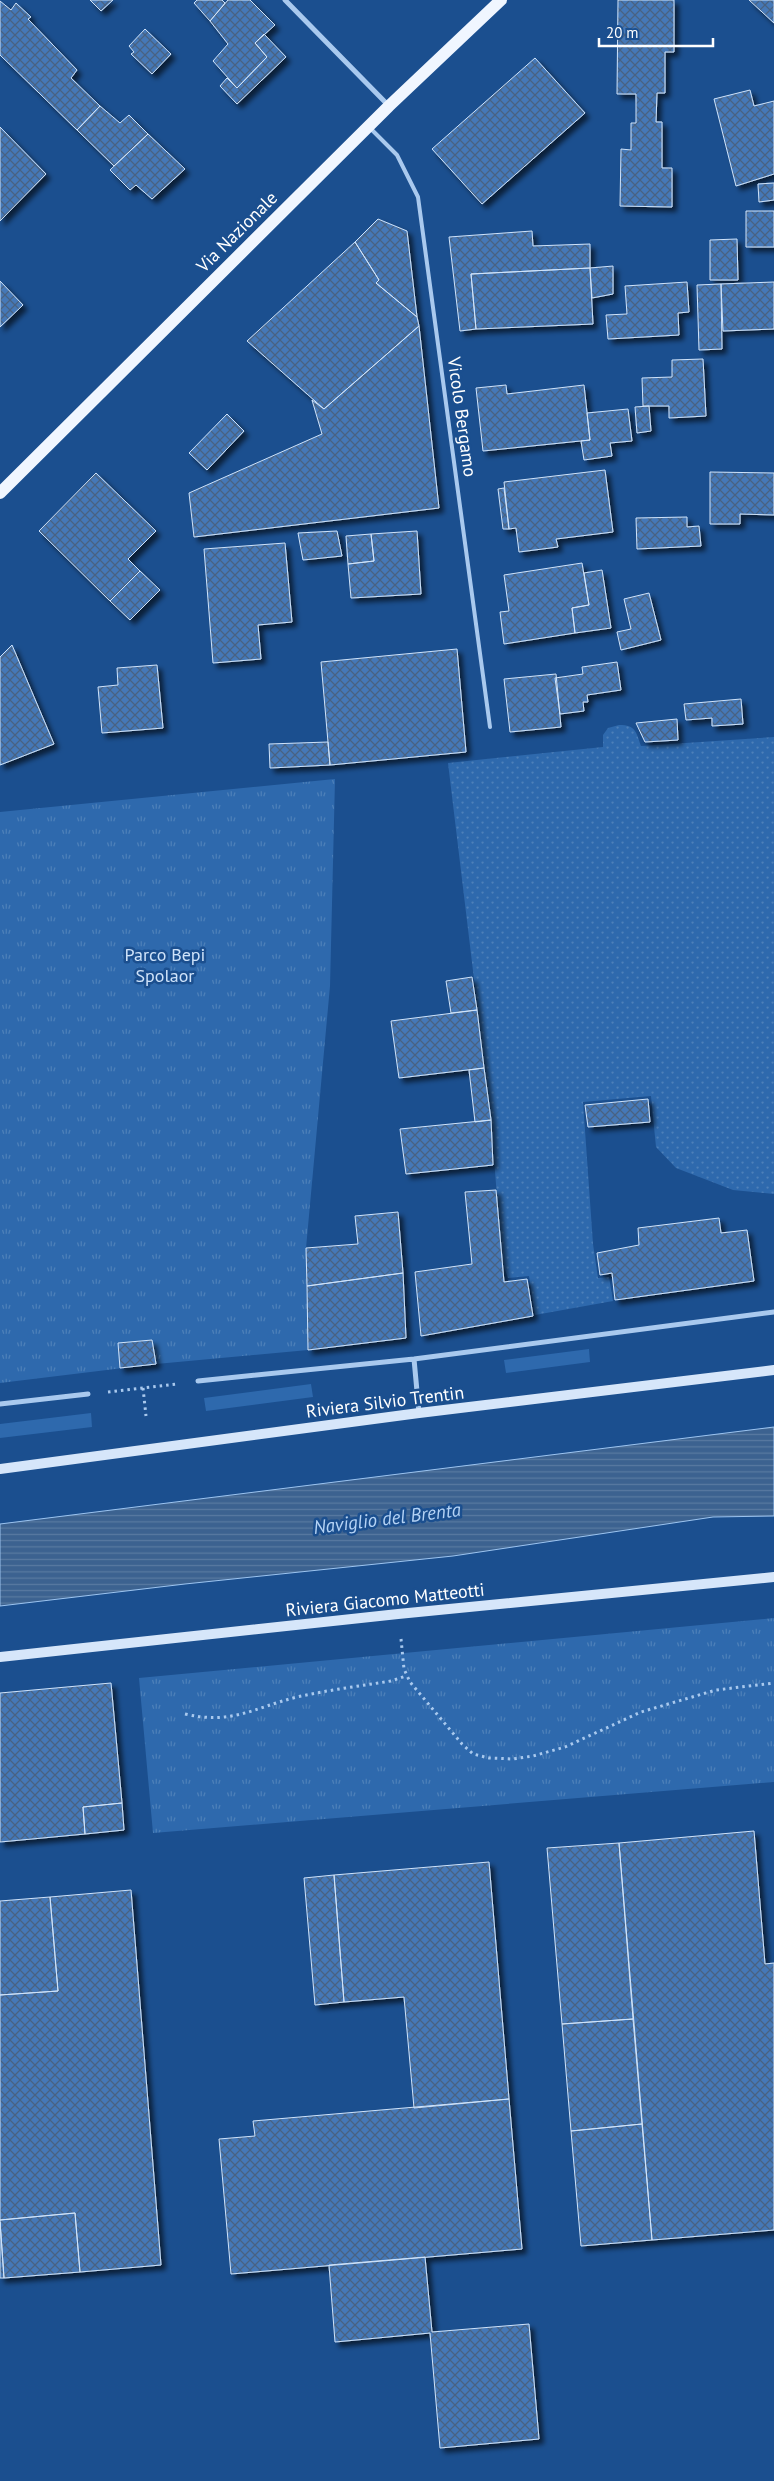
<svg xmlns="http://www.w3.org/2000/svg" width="774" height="2481" viewBox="0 0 774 2481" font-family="'PT Sans',sans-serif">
<defs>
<pattern id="park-tufts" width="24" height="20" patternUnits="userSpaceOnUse" patternTransform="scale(1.25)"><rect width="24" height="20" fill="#2e69ad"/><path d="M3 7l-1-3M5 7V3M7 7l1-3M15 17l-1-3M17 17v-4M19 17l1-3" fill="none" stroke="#4d80b9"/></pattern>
<pattern id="garden-dots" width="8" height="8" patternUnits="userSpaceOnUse" patternTransform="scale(1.25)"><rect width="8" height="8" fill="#2e69ad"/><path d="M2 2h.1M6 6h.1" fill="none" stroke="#4d80b9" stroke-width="1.8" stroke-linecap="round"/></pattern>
<pattern id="water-rules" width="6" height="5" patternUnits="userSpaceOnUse" patternTransform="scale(1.25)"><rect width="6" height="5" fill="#3c6290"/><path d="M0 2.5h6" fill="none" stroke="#597aa1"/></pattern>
<pattern id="building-cross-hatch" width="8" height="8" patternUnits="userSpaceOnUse" patternTransform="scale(1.25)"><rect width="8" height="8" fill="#4478b7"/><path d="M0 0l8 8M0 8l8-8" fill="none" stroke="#486282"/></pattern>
<filter id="shadow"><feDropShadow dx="4.5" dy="4.5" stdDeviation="2.5" flood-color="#0009"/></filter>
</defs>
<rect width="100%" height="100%" fill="#1b4f8f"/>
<path fill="#2e69ad" d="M589,1349l1,13 -84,11 -2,-13z
M311,1384l2,13 -107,14 -2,-13z
M91,1413l1,14 -92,11v-14z"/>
<path fill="url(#park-tufts)" d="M335,779l-5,207 -24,262 2,102 -152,14 -156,19v-571z
M774,1618v164l-621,51 -14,-155z"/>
<path fill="url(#garden-dots)" d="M619,725c17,0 17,7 22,21l133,-9v457l-41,-4 -57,-22 -20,-21 -5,-51 -68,6 10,142 5,34 11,-1 4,24 -78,14 -6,-39 -21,2 -6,-17 -11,-141 -43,-357 155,-16v-12l5,-7z"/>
<path fill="url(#water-rules)" stroke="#9cc4f0" d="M774,1427v89l-61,1 -260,39 -268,28 -185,22v-82z"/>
<path fill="url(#building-cross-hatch)" stroke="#cfe3fa" filter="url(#shadow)" d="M90,0h23l-12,11z
M197,0h25l3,3 -15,18 -16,-18z
M228,0h22l25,25 -20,18 12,14 -30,31 -24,-27 15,-17 -18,-23z
M618,0h56v52h-9v41h-8l-1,29h6v46h10v39l-52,-1 1,-57 10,1v-27h5v-29h-19z
M749,0h25v23z
M0,1l11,9 5,-7 15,14 -3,2 49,51 -6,8 29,28 -23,24 -77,-75z
M145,29l26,25 -19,20 -21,-20 3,-2 -5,-6z
M264,34l22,23 -49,47 -17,-18 7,-8 10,10 30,-31 -12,-14z
M535,58l50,55 -103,91 -50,-55z
M750,90l4,16 20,-5v73l-38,12 -22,-87z
M100,106l20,17 9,-8 19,19 -34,32 -37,-36z
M0,127l46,47 -46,47z
M148,134l37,35 -33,30 -16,-14 -6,5 -20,-20z
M774,183v17l-15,2 -1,-18z
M746,211h28v36h-28z
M378,219l29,12 10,86 -41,-34 3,-3 -24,-38z
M532,231l1,15 57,-2v24l-119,6 5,55 -16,2 -11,-94z
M737,239l1,41h-28v-40z
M355,242l24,38 -3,3 41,34 2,9 -95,83 -77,-68z
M613,266v28l-21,4 -2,-30z
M590,268l3,56 -117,5 -5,-55z
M0,281l23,24 -23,22z
M687,282l2,30 -11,1 1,22 -71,4 -2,-24 21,-1 -2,-28z
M774,282v47l-51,2 -2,-47z
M721,284l1,65 -23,1 -2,-65z
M419,326l20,182 -245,29 -5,-44 133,-59 -10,-34 12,9z
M703,359l3,57 -37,2v-12h-26l-1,-28 30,-1v-17z
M506,385l1,9 77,-9 6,55 -107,11 -7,-63z
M649,406l2,25 -14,2 -2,-26z
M628,409l4,32 -22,2 2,13 -28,4 -3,-19 9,-1 -3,-27z
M227,414l17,17 -37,39 -18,-17z
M605,470l8,62 -57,7 2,8 -39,5 -3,-24 -7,1 -5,-47z
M710,472l64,1v42l-34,-1v10h-30z
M96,473l60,58 -28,28 12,12 -30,30 -71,-70z
M504,488l5,41h-6l-5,-40z
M687,517v10l12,-1 2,20 -64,3 -1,-31z
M337,531l5,25 -39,4 -5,-27z
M417,531l4,63 -70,4 -3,-34 26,-3 -3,-27z
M371,534l3,27 -26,3 -2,-28z
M285,543l7,79 -34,3 3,34 -48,4 -9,-114z
M582,563l7,42 -17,3 3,25 -71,11 -4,-32 9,-1 -5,-36z
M602,570l9,58 -36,5 -3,-25 17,-3 -5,-32z
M140,571l20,19 -30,30 -20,-19z
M649,593l12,47 -40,10 -4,-18 14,-3 -7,-30z
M12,645l42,99 -54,21v-108z
M457,649l9,103 -136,13 -9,-103z
M617,662l4,28 -34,5 1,7h-5l1,9 -24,3 -5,-36 28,-4 -1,-7z
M157,665l6,63 -61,5 -4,-46 20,-2 -1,-17z
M556,674l5,53 -51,5 -6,-53z
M741,699l2,25 -31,2v-8l-26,2 -2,-16z
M677,719l1,21 -33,2 -9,-19z
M328,742l2,23 -60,3 -1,-24z
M472,977l5,33 -26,3 -5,-32z
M477,1010l7,58 -85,10 -8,-57z
M484,1068l7,52 -16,2 -6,-52z
M648,1099l2,23 -62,5 -3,-22z
M491,1120l2,45 -87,9 -6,-45z
M496,1190l8,92 23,-3 6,37 -112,20 -6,-64 57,-8 -7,-72z
M398,1212l5,61 -96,13 -1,-38 52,-4 -3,-28z
M719,1218l2,15 26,-3 7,51 -139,19 -3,-27 -12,2 -3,-22 42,-8 -1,-17z
M403,1273l3,65 -98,12 -1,-64z
M152,1340l4,24 -36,4 -2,-25z
M111,1683l11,120 -39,4 2,27 -85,8v-149z
M122,1803l2,27 -39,4 -2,-27z
M754,1831l11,133 9,-1v267l-122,10 -33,-397z
M619,1843l14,176 -71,5 -15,-176z
M489,1862l20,237 -95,9 -10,-111 -60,5 -10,-127z
M334,1875l10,127 -29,3 -11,-127z
M131,1890l30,375 -81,7 -5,-59 -75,7v-225l58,-4 -8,-94z
M50,1897l8,94 -58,4v-94z
M633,2019l9,105 -71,7 -9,-107z
M509,2099l13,150 -291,25 -12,-135 36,-3 -2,-15z
M642,2124l10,116 -71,6 -10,-115z
M75,2213l5,59 -76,6 -4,-58z
M0,2222l4,56h-4z
M425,2257l7,75 97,-8 10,115 -99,9 -10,-115 -95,9 -6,-77z"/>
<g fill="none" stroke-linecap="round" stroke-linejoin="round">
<path stroke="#a9c9ee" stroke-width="3" stroke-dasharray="2.5 4" stroke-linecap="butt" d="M143,1388l3,28
M108,1392l69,-8
M401,1639l3,30 6,13 52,62 11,10 16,4 24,1 20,-3 32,-9 76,-35 75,-22 58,-7
M185,1714c47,11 68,-6 112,-17 31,-7 63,-11 94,-16l15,-5"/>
<path stroke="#a9c9ee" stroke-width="4" d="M370,128l27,27 21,42 72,530"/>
<path stroke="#a9c9ee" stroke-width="5" d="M285,0l103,105
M414,1359l5,54
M198,1381l216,-22 360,-47
M0,1404l88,-10"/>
<path stroke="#d6e6fa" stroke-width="10" d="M0,1469l419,-56 355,-43
M0,1657l398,-43 376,-37"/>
<path stroke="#f0f6ff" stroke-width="12" d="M0,493l389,-387 112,-106"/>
</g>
<g text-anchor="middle" stroke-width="5" stroke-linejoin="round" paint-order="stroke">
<g font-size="18" fill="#fff" stroke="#1b4f8f">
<text transform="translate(237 232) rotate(-45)" y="6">Via Nazionale</text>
<text transform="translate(462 417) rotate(82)" y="6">Vicolo Bergamo</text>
<text transform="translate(385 1402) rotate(-7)" y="6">Riviera Silvio Trentin</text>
<text transform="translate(385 1600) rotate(-6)" y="6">Riviera Giacomo Matteotti</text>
</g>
<g font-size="18" fill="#cfe3fa" stroke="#1b4f8f">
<text x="165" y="961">Parco Bepi<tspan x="165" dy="21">Spolaor</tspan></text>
</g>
<g font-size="19" font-style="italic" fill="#b5d3f5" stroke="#1b4f8f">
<text transform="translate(387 1518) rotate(-7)" y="7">Naviglio del Brenta</text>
</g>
</g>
<path d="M599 38v8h114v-8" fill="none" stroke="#ffffff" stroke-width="2.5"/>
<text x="606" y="38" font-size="15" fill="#ffffff" stroke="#1b4f8f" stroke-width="4" paint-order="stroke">20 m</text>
</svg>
